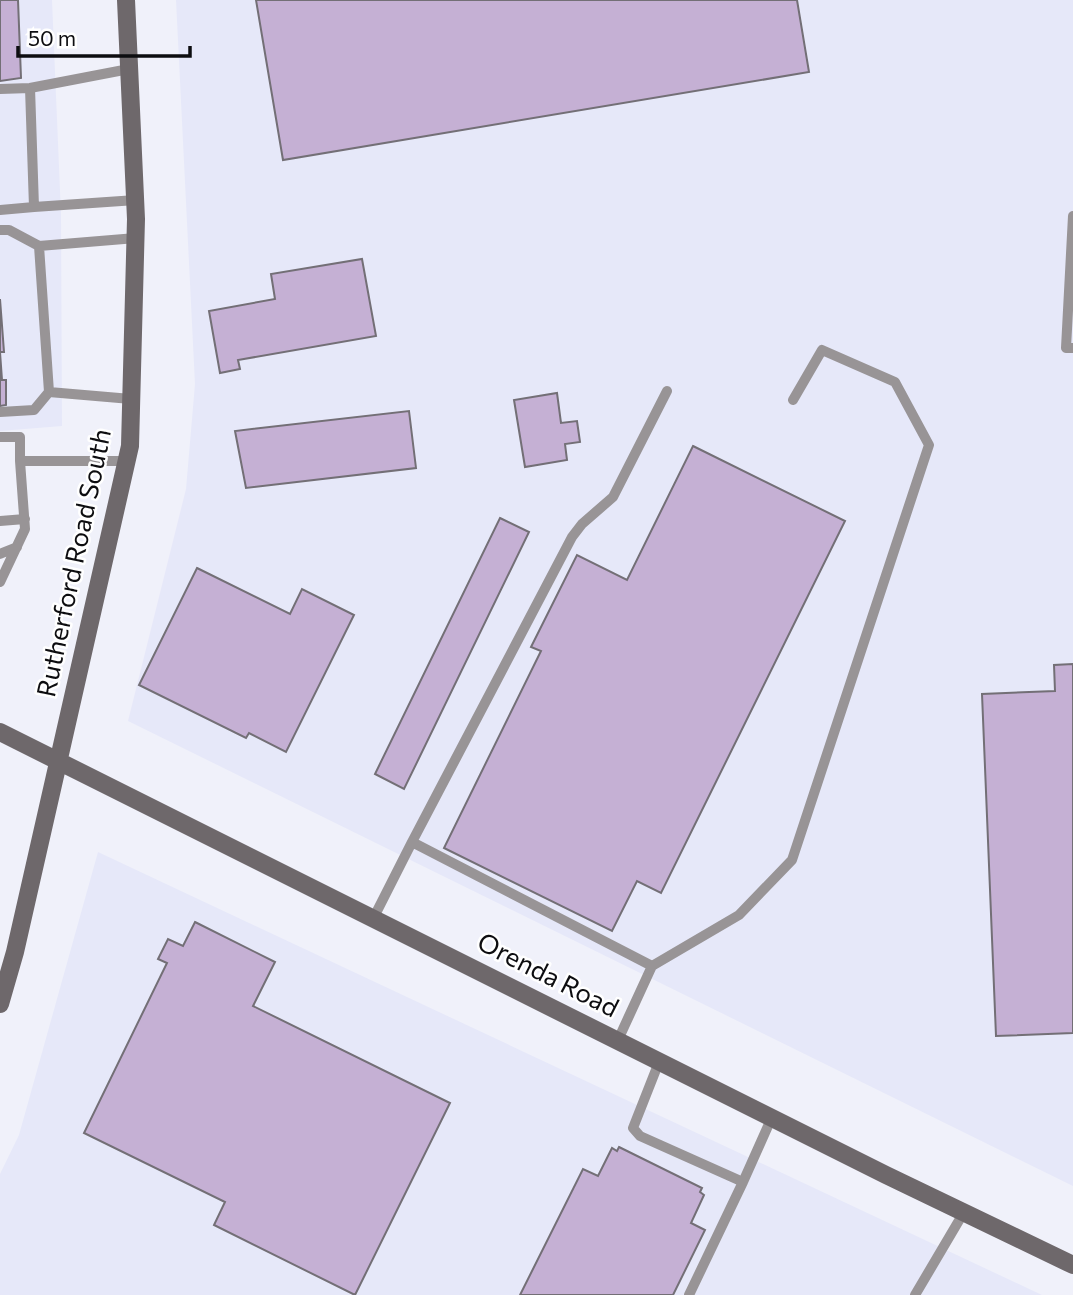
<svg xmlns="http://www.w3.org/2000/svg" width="1073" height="1295" viewBox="0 0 1073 1295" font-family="Commissioner,sans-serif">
<rect width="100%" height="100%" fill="#f0f1fa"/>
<path fill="#e6e8f9" d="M0,0h52l9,215 1,211 -62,5z
M176,0h897v1186l-945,-465 58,-232 9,-105z
M98,852l944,443h-1042v-121l19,-39z"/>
<path fill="#c5b0d4" stroke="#736f76" stroke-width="2" d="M0,0h18l3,78 -21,3z
M256,0h541l12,72 -526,88z
M362,259l14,77 -138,24 2,9 -20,4 -11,-62 66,-12 -4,-25z
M0,299l4,53h-4l2,28h4v25l-6,1z
M557,393l4,30 16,-2 3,21 -15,2 2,16 -42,7 -11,-67z
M409,411l7,57 -170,20 -11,-57z
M693,446l152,75 -184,372 -24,-12 -25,50 -168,-83 97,-197 -10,-4 46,-92 50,25z
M500,518l29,14 -125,257 -29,-15z
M197,568l93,46 12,-25 52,26 -68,137 -37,-19 -3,5 -107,-53z
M1073,664v369l-77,3 -14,-342 73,-3 -1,-26z
M195,922l80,40 -22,44 197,97 -95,192 -141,-70 11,-23 -141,-69 83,-170 -9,-4 10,-20 15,7z
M619,1147l83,41 -2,4 4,3 -13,28 14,7 -32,65h-153l63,-126 15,7 14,-28 5,3z"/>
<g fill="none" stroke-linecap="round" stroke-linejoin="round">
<path stroke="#989496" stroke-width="10" d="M30,88l4,119 102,-7
M0,89l30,-1 99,-19
M0,210l34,-3
M1073,216l-7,132h7
M0,230h9l30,16 97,-8
M49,392l82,7
M0,412l34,-2 15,-18 -10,-146
M0,437h20v24
M0,521l25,-2
M0,554l17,-7
M0,582l25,-53 -5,-68h107
M412,842l160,-305 10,-13 31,-27 54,-106
M374,917l38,-75 240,124 -34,74
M652,966l87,-51 53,-55 137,-415 -34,-63 -73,-32 -29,50
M659,1062l-26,66 7,8 103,46 29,-65
M689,1295l54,-113
M915,1295l49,-83"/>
<path stroke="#6e686b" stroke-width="18" d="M0,732l886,443 187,90
M0,1004l15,-52 115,-506 6,-227 -10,-219"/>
</g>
<g text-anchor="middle" stroke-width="5" stroke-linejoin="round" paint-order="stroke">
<g font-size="26" fill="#0d0d10" stroke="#fff">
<text transform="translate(74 563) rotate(-78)" y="9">Rutherford Road South</text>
<text transform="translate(548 975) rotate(27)" y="9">Orenda Road</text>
</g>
</g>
<path d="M18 46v10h172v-10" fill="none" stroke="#0d0d10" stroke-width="3.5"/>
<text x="28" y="46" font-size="21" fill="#0d0d10" stroke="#ffffff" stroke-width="5" paint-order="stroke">50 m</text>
</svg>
